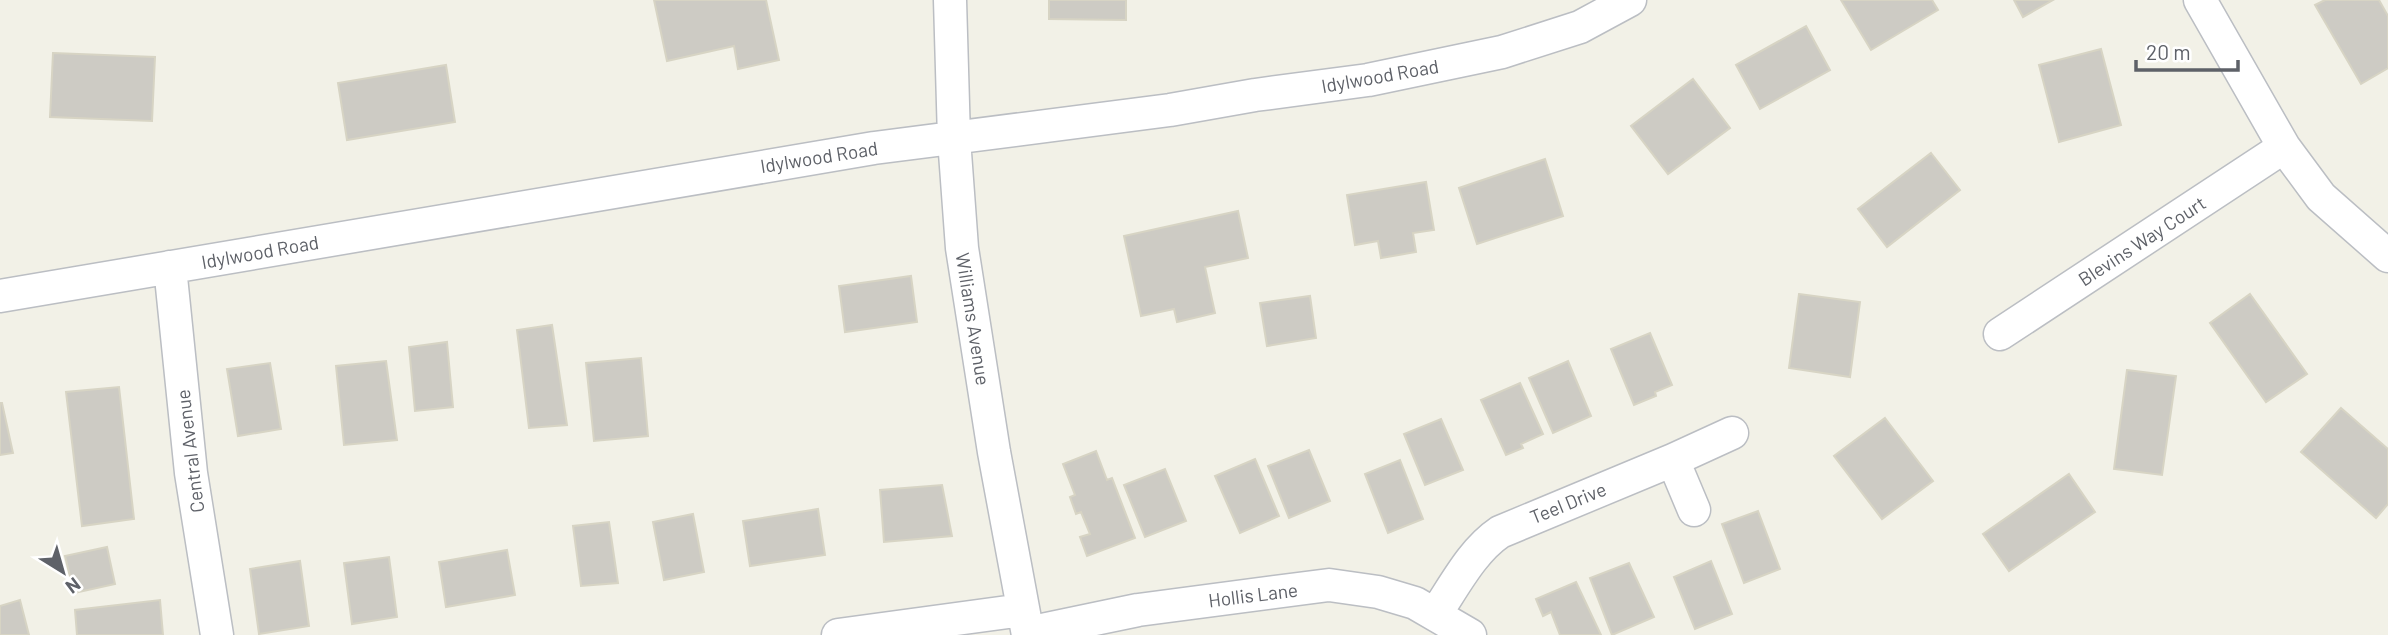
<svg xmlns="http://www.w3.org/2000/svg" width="2388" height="635" viewBox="0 0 2388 635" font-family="Barlow,sans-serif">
<rect width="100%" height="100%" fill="#f2f1e7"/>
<path fill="#cdcbc4" stroke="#d7d4c4" stroke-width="2" d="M654,0h112l13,60 -41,9 -4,-23 -67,15z
M1049,0h77v20l-77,-1z
M1841,0h91l6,10 -67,40z
M2014,0h39l-30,17z
M2325,0h54l9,16v52l-27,16 -46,-79z
M1806,26l24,44 -70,39 -24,-44z
M2101,49l20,76 -62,17 -20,-77z
M53,53l102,4 -3,64 -102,-4z
M446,65l9,57 -108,18 -9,-57z
M1693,79l37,49 -62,46 -37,-48z
M1931,153l29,37 -73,57 -29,-38z
M1545,159l18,57 -86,28 -18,-56z
M1426,182l8,48 -21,3 3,19 -35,6 -3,-17 -23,4 -8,-50z
M1238,211l10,47 -43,9 10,46 -38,9 -3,-13 -33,7 -17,-80z
M911,276l6,46 -72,10 -6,-46z
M1799,294l61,8 -10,75 -61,-9z
M2250,294l57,80 -41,28 -56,-79z
M1310,296l6,42 -49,8 -7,-43z
M552,325l15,100 -38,3 -12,-98z
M1650,333l22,52 -17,7 1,4 -22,9 -23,-56z
M447,342l6,65 -38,4 -6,-64z
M641,358l7,78 -54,5 -8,-78z
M386,361l11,79 -53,5 -8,-79z
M1568,361l23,55 -38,17 -24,-55z
M270,363l11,66 -43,7 -11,-67z
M2127,370l49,6 -14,99 -48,-6z
M1520,383l23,51 -22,10 2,4 -17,7 -25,-55z
M119,387l15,132 -52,7 -16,-134z
M0,403h2l11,50 -13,2z
M2341,408l47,41v55l-12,14 -75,-66z
M1885,418l48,63 -51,38 -48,-63z
M1441,419l22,51 -38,15 -21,-51z
M1309,450l21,51 -41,17 -21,-52z
M1096,451l11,29 5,-2 23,60 -48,18 -7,-19 10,-3 -9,-22 -5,2 -6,-17 5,-2 -12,-31z
M1255,459l24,57 -39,17 -25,-57z
M1400,460l23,59 -35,14 -23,-59z
M1165,469l21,52 -41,16 -21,-52z
M2069,474l26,38 -86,59 -26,-37z
M942,485l10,51 -68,6 -4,-52z
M818,509l7,46 -75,11 -7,-45z
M1758,511l22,58 -36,14 -22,-59z
M693,514l11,58 -40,8 -11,-58z
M609,522l9,61 -37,3 -8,-60z
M107,547l8,37 -41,9 -9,-37z
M507,550l8,45 -69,12 -7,-45z
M389,557l8,60 -45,7 -8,-61z
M300,561l9,65 -50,8 -9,-65z
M1711,561l21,53 -37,15 -21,-52z
M1629,563l25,54 -42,18 -22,-57z
M1576,582l25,53h-41l-9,-23 -8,4 -7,-17z
M20,600l9,35h-29v-29z
M160,600l3,35h-86l-2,-25z"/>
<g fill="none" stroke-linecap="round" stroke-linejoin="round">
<defs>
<path id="street" d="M950,0l4,139 8,109 32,204 34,183
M2200,0l84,147 37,50 67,59
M170,267l21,206 26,162
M0,296l874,-148 296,-38 85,-15 113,-15 134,-28 78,-25 50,-27
M2000,334l284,-187
M1673,460l21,50
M1436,613c19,-28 36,-62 64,-81l173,-72 59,-27
M1028,633l110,-23 191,-25 49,7 37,11 55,32
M838,635l184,-25"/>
</defs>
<use href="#street" stroke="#bbbec3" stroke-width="35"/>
<use href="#street" stroke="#fff" stroke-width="32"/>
</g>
<g text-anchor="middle" stroke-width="7" stroke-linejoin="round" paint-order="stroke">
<g font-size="19" fill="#5e6168" stroke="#fff">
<text transform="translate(1380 76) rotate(-10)" y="7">Idylwood Road</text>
<text transform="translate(819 157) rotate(-9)" y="7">Idylwood Road</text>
<text transform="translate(2142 241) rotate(-33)" y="7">Blevins Way Court</text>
<text transform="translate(260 252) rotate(-10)" y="7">Idylwood Road</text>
<text transform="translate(973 319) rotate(81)" y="7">Williams Avenue</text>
<text transform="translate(190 451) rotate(-97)" y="7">Central Avenue</text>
<text transform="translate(1568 503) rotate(-22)" y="7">Teel Drive</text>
<text transform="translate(1253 595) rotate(-7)" y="7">Hollis Lane</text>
</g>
</g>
<g transform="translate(63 572) rotate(143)" stroke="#ffffff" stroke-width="5" paint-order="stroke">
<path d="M0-5L12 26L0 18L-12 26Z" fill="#5e6168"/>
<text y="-10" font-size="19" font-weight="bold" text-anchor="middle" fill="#5e6168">N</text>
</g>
<path d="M2136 60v10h102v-10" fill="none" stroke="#5e6168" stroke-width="3.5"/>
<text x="2146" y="60" font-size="21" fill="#5e6168" stroke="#ffffff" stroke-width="5" paint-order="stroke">20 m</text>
</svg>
